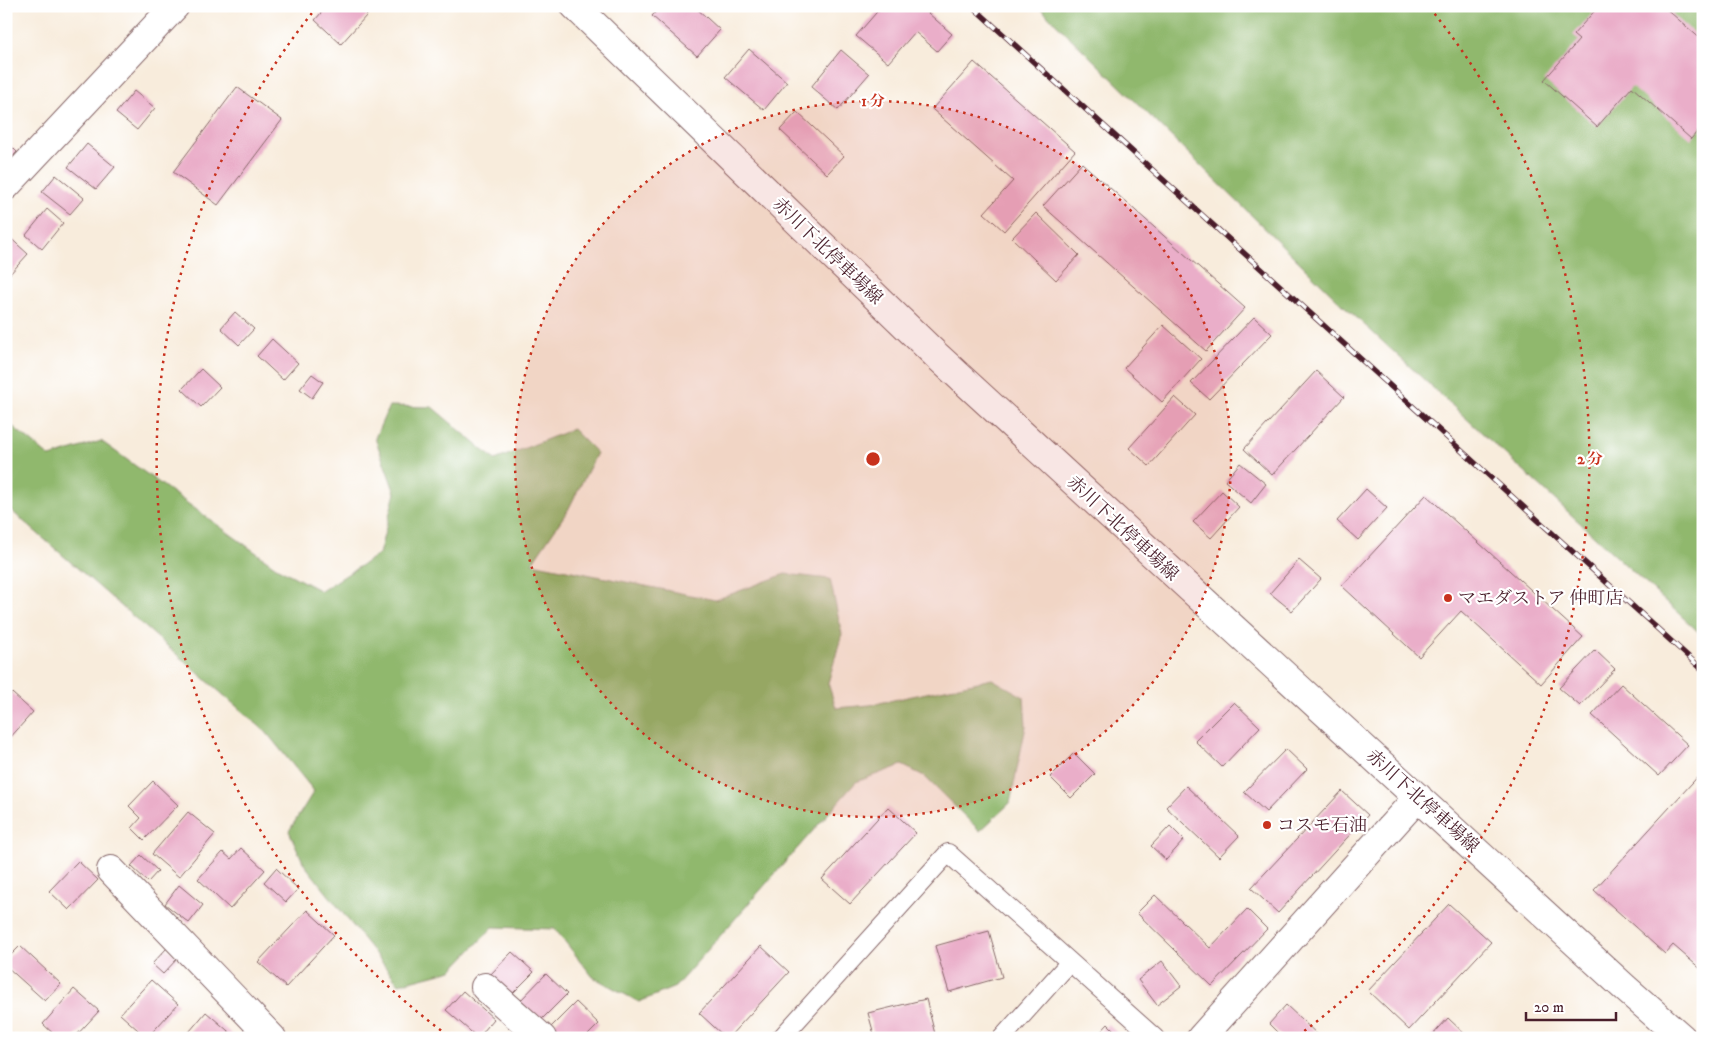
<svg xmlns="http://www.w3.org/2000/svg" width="1709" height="1044" viewBox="0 0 1709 1044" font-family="'IM FELL DW Pica','Noto Serif JP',serif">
<rect width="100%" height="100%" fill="#fff"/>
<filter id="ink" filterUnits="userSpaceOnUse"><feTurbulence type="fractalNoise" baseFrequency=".02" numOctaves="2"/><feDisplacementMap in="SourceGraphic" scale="10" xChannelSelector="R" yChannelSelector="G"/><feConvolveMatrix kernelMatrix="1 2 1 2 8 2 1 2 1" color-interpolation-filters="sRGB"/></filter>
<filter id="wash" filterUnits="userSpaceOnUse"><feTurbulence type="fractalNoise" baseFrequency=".0096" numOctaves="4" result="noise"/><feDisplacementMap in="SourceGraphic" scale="20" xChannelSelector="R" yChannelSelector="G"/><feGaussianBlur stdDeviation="1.12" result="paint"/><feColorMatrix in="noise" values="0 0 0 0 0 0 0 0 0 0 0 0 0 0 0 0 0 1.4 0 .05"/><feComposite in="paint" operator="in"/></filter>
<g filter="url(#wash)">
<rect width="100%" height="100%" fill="#f8ecdc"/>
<path fill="#90b86d" stroke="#6d6c4c" d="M1038,6h665v630l-358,-329z
M389,406l43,1 63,53 78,-31 24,24 -29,57 -36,53 183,37 70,-26 45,5 12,55 -14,49 8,25 34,-3 122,-26 32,18 2,29 -16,77 -30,28 -56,-55 -22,-11 -46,17 -181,205 -36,15 -46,-25 -38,-48 -62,-2 -41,43 -53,14 -95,-120 -15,-33 25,-40 -48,-59 -260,-226v-85l44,36 51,-16 175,126 45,24 58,-37 16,-61 -20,-55z"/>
<g id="blocks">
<path fill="#eaaec9" d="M327,6h48l-34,38 -26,-24z
M661,6h33l26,24 -23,26 -45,-40z
M882,6h38l32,28 -15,17 -22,-19 -27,31 -32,-27z
M1599,6h64l40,35v84l-12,14 -59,-52 -35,40 -53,-47 35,-40 -6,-5z
M749,49l38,33 -23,28 -39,-33z
M841,50l28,24 -31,36 -27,-23z
M974,62l101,89 -71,80 -20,-18 29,-32 -81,-72z
M237,87l45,33 -64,85 -45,-33z
M134,91l21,17 -18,22 -21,-17z
M797,112l47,44 -17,18 -47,-44z
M6,141l11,11 -11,12z
M87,144l28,23 -19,22 -28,-22z
M1082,163l163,145 -39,43 -163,-145z
M56,175l28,23 -14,16 -28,-22z
M47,209l16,14 -21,26 -16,-14z
M1036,213l43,42 -23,25 -44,-42z
M6,234l22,20 -19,21 -3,-2z
M235,312l19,17 -15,16 -18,-17z
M1254,317l18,17 -63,65 -18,-16z
M1163,325l38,34 -39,43 -38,-34z
M272,339l26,24 -15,17 -26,-24z
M201,369l19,18 -19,20 -19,-18z
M1316,371l28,26 -72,78 -28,-26z
M312,374l11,8 -11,16 -12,-9z
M1175,397l20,18 -46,51 -20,-18z
M1240,463l26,21 -15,19 -26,-22z
M1366,489l21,19 -29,32 -21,-19z
M1222,491l17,16 -28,31 -18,-16z
M1426,495l157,142 -42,47 -80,-73 -42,46 -77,-71z
M1299,560l22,19 -29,32 -22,-18z
M1595,650l20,19 -35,37 -21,-18z
M1621,684l67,61 -29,31 -67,-61z
M12,693l21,19 -24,27 -3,-2v-37z
M1234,702l26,25 -38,40 -27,-26z
M1286,749l21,20 -41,43 -22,-20z
M1074,753l21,21 -24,24 -21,-21z
M1703,771v200l-30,-26 -8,9 -71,-64z
M153,781l25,24 -34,35 -12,-12 9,-10 -12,-12z
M1186,786l53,50 -20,21 -53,-50z
M1342,791l26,24 -90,98 -27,-25z
M888,807l28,26 -66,71 -28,-25z
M188,812l27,22 -36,43 -27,-23z
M1170,826l14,14 -18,20 -15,-14z
M241,848l24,22 -35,39 -32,-30 25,-27 8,7z
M141,855l17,16 -10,11 -17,-16z
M78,861l20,19 -29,30 -20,-19z
M276,868l22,21 -12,13 -22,-20z
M179,885l24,20 -14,18 -24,-19z
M1155,895l55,53 37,-39 20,20 -55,57 -75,-73z
M1449,904l42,38 -82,88 -41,-39z
M307,910l27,25 -48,52 -28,-25z
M989,931l13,46 -53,15 -14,-46z
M20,946l41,38 -16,17 -39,-35v-6z
M761,946l28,26 -61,66h-2l-27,-25z
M167,948l11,10 -15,16 -11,-10z
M512,952l22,20 -24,24 -21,-20z
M1162,961l19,25 -24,19 -19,-25z
M546,974l21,20 -29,29 -21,-19z
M151,980l27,24 -31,34 -27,-24z
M74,989l25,22 -25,27h-16l-15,-14z
M463,991l31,28 -16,19 -32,-28z
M926,999l10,39h-61l-7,-25z
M576,1002l23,22 -14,14h-25l-10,-10z
M1286,1005l32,30 -2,3h-33l-14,-14z
M206,1012l28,24 -2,2h-48z
M1448,1018l21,20h-39z
M1108,1024l14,14h-27z"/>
</g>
</g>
<g filter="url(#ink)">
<use href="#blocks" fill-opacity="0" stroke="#876769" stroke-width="1"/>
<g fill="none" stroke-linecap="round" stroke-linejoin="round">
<defs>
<path id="lane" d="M781,1038l167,-185 207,185
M1002,1038l68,-76"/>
<path id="street" d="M6,186l169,-180
M111,870l161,168
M485,987l57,51"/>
<path id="secondary" d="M575,6l361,349 689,633 57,50
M1201,1038l217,-241"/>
</defs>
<use href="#lane" stroke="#876769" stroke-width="20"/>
<use href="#street" stroke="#876769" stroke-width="30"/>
<use href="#secondary" stroke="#876769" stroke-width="30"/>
<use href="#lane" stroke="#fff" stroke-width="18"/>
<use href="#street" stroke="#fff" stroke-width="28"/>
<use href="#secondary" stroke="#fff" stroke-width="28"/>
<defs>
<path id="rail" d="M972,6l731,664"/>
</defs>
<use href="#rail" stroke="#4a1f2b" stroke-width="5.5"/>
<use href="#rail" stroke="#fff" stroke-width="4" stroke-dasharray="11" stroke-linecap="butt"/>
</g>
</g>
<circle cx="873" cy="459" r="358" fill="#c8321e" fill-opacity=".12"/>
<g fill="none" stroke="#c8321e" stroke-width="2.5" stroke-dasharray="2.5 5">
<circle cx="873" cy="459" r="358"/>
<path d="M447 1035A717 717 0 0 1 316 8M1430 8A717 717 0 0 1 1299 1035"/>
</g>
<g fill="#c8321e" stroke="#fff" stroke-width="2">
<circle cx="1448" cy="598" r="5"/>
<circle cx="1267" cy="825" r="5"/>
</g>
<g text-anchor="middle" stroke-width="4.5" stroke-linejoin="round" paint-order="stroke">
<g font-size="18" fill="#4a1f2b" stroke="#fff">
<text transform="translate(828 251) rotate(44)" y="6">赤川下北停車場線</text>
<text transform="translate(1123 528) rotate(43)" y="6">赤川下北停車場線</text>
<text transform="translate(1423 801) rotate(42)" y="6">赤川下北停車場線</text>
</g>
<g font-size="18" fill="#4a1f2b" stroke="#fff" text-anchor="start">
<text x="1458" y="604">マエダストア 仲町店</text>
<text x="1277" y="831">コスモ石油</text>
</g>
</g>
<circle cx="873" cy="459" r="8" fill="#c8321e" stroke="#fff" stroke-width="2.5"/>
<g font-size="15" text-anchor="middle" font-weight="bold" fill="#c8321e" stroke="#fff" stroke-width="4.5" stroke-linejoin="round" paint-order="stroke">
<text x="873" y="106">1 分</text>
<text x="1590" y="464">2 分</text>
</g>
<rect width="1709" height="1044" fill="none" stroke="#fff" stroke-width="25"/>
<path d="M1526 1012v8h90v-8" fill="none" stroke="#4a1f2b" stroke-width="2.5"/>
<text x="1534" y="1012" font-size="15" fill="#4a1f2b" stroke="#ffffff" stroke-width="4" paint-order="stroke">20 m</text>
</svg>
